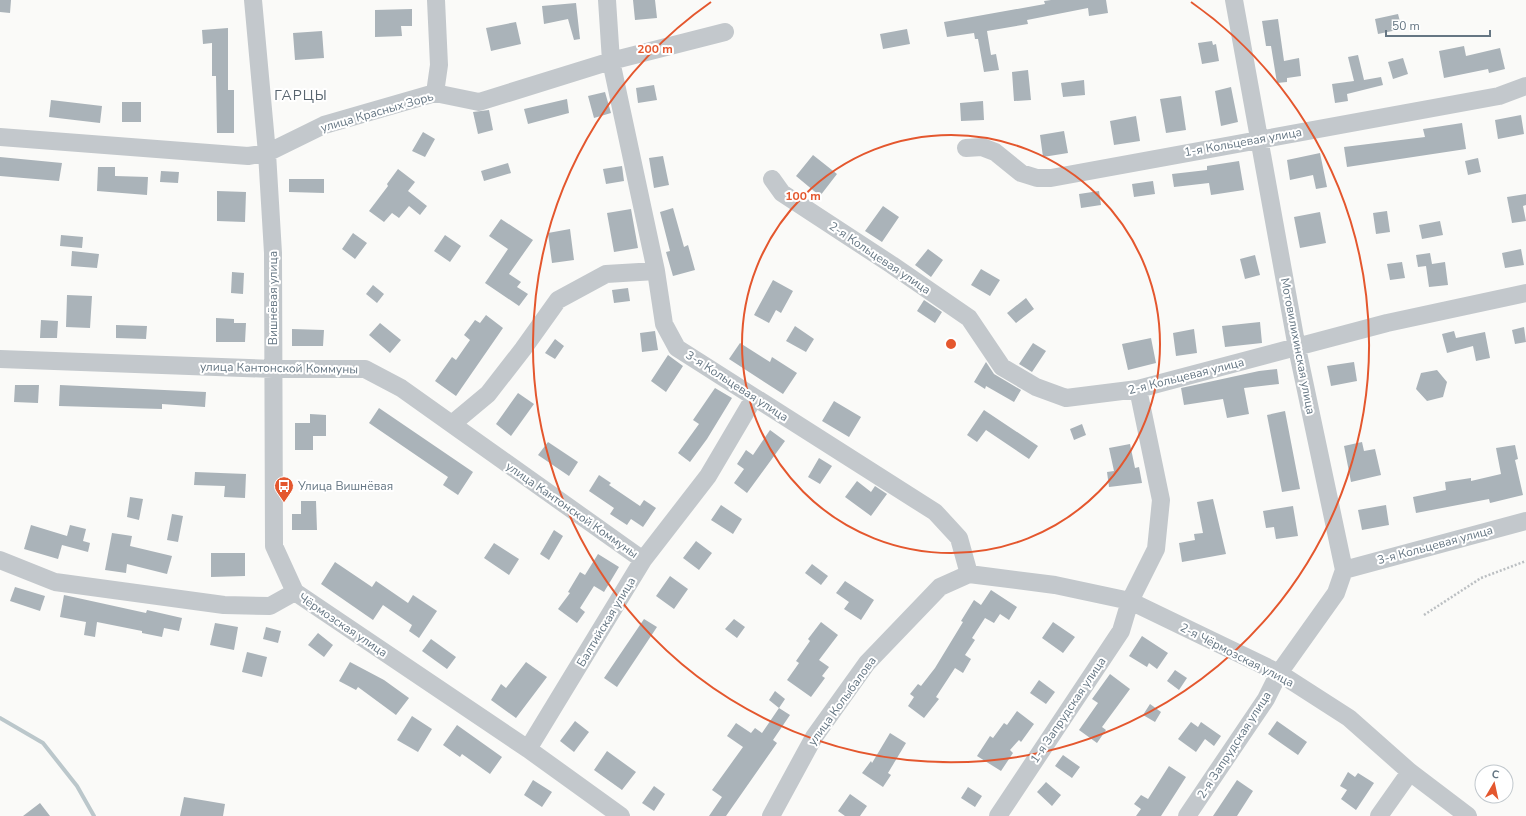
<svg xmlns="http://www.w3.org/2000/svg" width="1526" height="816" viewBox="0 0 1526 816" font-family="'Nunito Sans',sans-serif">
<rect width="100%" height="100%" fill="#fafaf8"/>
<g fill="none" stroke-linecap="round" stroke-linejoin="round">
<path stroke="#bbc7cb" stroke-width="4" d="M0,718l43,25 34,43 17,30"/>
</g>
<path fill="#aab3b9" d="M0,0h11l-1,13 -10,-1z
M633,0h22l2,18 -22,2z
M1051,0h55l2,13 -19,3 -1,-8 -61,12 1,4 -41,7 4,24 5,-1 3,16 -15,2 -6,-33h-3l-1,-6 -27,4 -3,-15 101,-18 -1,-3z
M576,3l4,36 -6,1 -6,-21 -24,5 -2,-18z
M412,9v17h-11l1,10 -27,1v-27z
M1398,14l4,15 -24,5 -3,-15z
M1278,19l6,42 15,-3 2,18 -14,2v4l-10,1 -6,-37h-5l-4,-25z
M516,22l5,22 -30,7 -5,-23z
M228,28v62h6v43h-17l-1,-57h-4v-33l-9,1 -1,-14z
M907,29l3,15 -27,5 -3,-15z
M322,31l2,27 -29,2 -2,-27z
M1212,41l1,4 3,-1 3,17 -17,3 -4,-21z
M1464,46l2,10 34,-8 5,21 -16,4 -1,-4 -44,9 -5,-27z
M1358,55l6,25 17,-3 2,8 -36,9 1,7 -13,2 -3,-19 22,-3 -6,-24z
M1403,58l5,16 -15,5 -5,-17z
M1028,70l3,30 -17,1 -2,-29z
M1084,80l1,15 -22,2 -2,-14z
M654,85l3,15 -19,3 -2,-15z
M1231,87l7,35 -17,4 -6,-35z
M605,92l6,21 -17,5 -6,-22z
M1181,96l5,34 -20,3 -6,-34z
M567,99l2,14 -41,11 -4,-15z
M51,100l51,6 -2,17 -51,-6z
M983,101l1,19 -23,1 -1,-18z
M122,102h19v20h-19z
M489,110l4,20 -15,4 -5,-22z
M1521,115l3,19 -26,5 -3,-19z
M1136,116l4,25 -26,4 -4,-24z
M1462,123l4,26 -119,18 -3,-20 81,-10 -2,-8z
M1064,131l4,22 -25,4 -3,-22z
M423,132l12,7 -10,18 -13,-6z
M1320,153l7,34 -11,2 -3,-14 -23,5 -3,-20z
M813,155l24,19 -17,22 -24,-20z
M663,156l6,29 -15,3 -5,-30z
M0,157l62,6 -3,18 -59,-5z
M1478,158l3,14 -13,3 -3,-14z
M1239,161l5,29 -33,5 -2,-12 -35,4 -2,-13 35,-4v-4z
M508,163l3,10 -27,8 -3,-10z
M622,166l2,15 -18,3 -3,-15z
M98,167h17v9l33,1 -1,18 -50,-4z
M398,169l17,13 -7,9 19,15 -7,9 -11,-9 -10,12 -7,-5 -8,9 -15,-11 19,-25 -1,-2z
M161,171l18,1 -1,11 -18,-1z
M289,179h35v14l-35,-1z
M1153,181l2,13 -21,3 -2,-13z
M217,191l29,1 -1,30 -28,-1z
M1099,191l2,14 -20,3 -2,-14z
M1526,194v11l-3,1 3,15 -14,2 -5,-26z
M883,206l16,11 -17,25 -17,-11z
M673,208l11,39 4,-2 7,25 -22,6 -7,-24 4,-1 -10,-39z
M631,209l7,39 -24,4 -7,-39z
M1387,211l3,21 -14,2 -3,-21z
M1320,212l6,31 -26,5 -6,-31z
M501,219l32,21 -24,34 12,8 -4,5 11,7 -9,12 -34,-23 23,-34 -19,-13z
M1440,221l3,14 -21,4 -3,-14z
M570,229l4,31 -22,3 -4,-30z
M353,233l14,10 -12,16 -13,-10z
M61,235l22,2 -1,11 -22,-2z
M445,235l16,11 -11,16 -16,-11z
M928,249l15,11 -12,17 -16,-12z
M1521,249l3,16 -19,3 -3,-15z
M72,251l27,3 -2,14 -26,-2z
M1430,253l2,11 13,-2 3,23 -19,2 -3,-21 -8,1 -2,-12z
M1255,255l5,20 -15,4 -5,-20z
M1402,262l3,16 -15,2 -3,-16z
M981,269l19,11 -10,16 -19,-11z
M232,272l12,1 -1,21 -12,-1z
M773,280l20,11 -12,22 -5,-3 -7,13 -15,-8z
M373,285l11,9 -7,9 -11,-9z
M628,288l2,13 -16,2 -2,-13z
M67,295l25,1 -2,32 -24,-1z
M1026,298l8,11 -18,14 -9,-10z
M924,300l18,12 -7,11 -18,-12z
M486,315l17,13 -47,68 -21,-15 17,-24 4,3 14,-20 -6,-5 11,-15 5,3z
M216,318l18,1v4h12l-1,19h-29z
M41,320l17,1 -1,17h-17z
M1260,322l2,21 -37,4 -3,-21z
M380,323l21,17 -11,13 -21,-18z
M116,325l31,1 -1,13 -30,-1z
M795,326l19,13 -8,13 -20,-11z
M1524,327l2,15 -11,2 -3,-14z
M292,329l32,1 -1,16h-31z
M1194,329l3,24 -21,3 -3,-23z
M655,331l3,19 -16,2 -2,-19z
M1454,331l2,7 29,-6 5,26 -14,3 -3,-15 -26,7 -5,-19z
M1151,338l5,25 -28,7 -6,-26z
M555,339l9,7 -9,13 -10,-6z
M740,343l30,19 2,-5 25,16 -14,21 -54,-35z
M1033,343l13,8 -14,21 -13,-8z
M668,355l15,11 -17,26 -15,-11z
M986,362l8,12 27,16 -7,12 -28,-16 -1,3 -11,-7z
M1354,362l3,19 -26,5 -4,-20z
M1277,369l2,15 -35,4 5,26 -22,4 -4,-19 -39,6 -3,-17 78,-17z
M1437,370l10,12 -4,15 -16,4 -11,-12 5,-16z
M15,385h24l-1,18 -24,-1z
M60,385l146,7 -1,15 -43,-3v5l-103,-3z
M715,388l17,10 -25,41 -17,23 -12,-9 21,-29 -6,-4z
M518,393l16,11 -23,32 -15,-12z
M834,401l27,16 -12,20 -27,-16z
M379,408l94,64 -15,23 -15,-10 5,-8 -79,-54z
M984,410l54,36 -9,13 -43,-29 -9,12 -10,-7z
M1285,411l15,78 -18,3 -15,-77z
M310,414l16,1v21h-13v14h-18v-27h15z
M1082,424l4,11 -12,5 -4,-11z
M770,430l15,11 -38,52 -13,-10 10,-14 -7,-5 9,-14 7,5z
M548,442l30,20 -9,14 -31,-21z
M1362,442l2,9 11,-2 6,26 -30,7 -7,-36z
M1130,444l5,24 4,-1 3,16 -33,4 -2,-15 7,-1 -5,-23z
M1515,445l3,14 -3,1 8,35 -33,8 -1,-4 -73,14 -3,-16 33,-7 -1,-8 26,-4v3l30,-7 -5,-26z
M819,458l13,8 -12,18 -12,-7z
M195,472l51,2 -1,24 -21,-1 1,-11 -31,-1z
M599,475l12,8 -2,2 31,21 4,-6 12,8 -13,19 -12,-8 -4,6 -17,-11 4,-6 -25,-17z
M857,481l14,11 4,-6 12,8 -16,22 -26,-19z
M130,497l13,2 -4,21 -12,-3z
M1213,499l13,55 -44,8 -3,-19 16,-3 -1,-6 9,-1 -6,-31z
M301,501h15l1,29h-25v-16h9z
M721,505l21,14 -9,15 -22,-14z
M1386,505l3,20 -27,5 -4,-20z
M1293,506l5,30 -22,3 -2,-12 -8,1 -3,-17z
M172,514l11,2 -5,26 -11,-2z
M31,525l36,11 3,-11 16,4 -3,12 7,2 -2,9 -26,-7 -4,14 -34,-10z
M554,530l9,6 -14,24 -9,-6z
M112,533l20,3 -2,10 42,10 -5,18 -40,-10 -1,9 -21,-3z
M696,541l16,12 -13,17 -16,-12z
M494,543l25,16 -10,16 -25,-17z
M211,553h34v23l-34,1z
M598,554l21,13 -15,25 -10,-6 -14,22 5,4 -8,11 -19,-14 12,-16 -2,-1 12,-20 5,3z
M335,562l37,25 4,-6 32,22 5,-8 24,16 -18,27 -10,-7 3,-6 -29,-20 -10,15 -52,-36z
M812,564l16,12 -7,9 -16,-12z
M670,576l18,13 -14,20 -18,-13z
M845,581l29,19 -13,20 -17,-11 5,-7 -13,-9z
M15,587l30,9 -5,15 -30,-10z
M991,590l26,17 -8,13 -9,-6 -6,9 -9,-5 -13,20 3,2 -10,15 6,4 -8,14 -8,-5 -19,29 3,2 -15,19 -16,-12 6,-9 -4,-3 8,-10 3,2 14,-18 28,-46 -2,-1 13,-21 7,5z
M64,595l82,18 1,-3 35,8 -3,13 -15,-3 -2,9 -20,-4v-2l-45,-9 -2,15 -11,-2 2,-13 -26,-5z
M644,619l13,8 -40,60 -13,-9z
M734,619l11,8 -8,11 -12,-9z
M821,622l17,13 -19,25 10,7 -7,9 3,2 -14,19 -24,-17 12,-17 -3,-2 14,-20 -2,-2z
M1053,622l22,15 -12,16 -21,-15z
M215,623l23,4 -4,23 -24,-5z
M266,627l15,4 -3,12 -15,-4z
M318,633l15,12 -9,12 -16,-12z
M1142,636l26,17 -11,16 -8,-6 -2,4 -18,-11z
M431,639l25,18 -9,12 -25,-18z
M247,652l20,5 -5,20 -20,-5z
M350,662l34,18 25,18 -13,17 -38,-28 -2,3 -17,-9z
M526,662l21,15 -31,41 -25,-18 10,-16 5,4z
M1175,670l12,8 -8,12 -12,-9z
M1110,674l20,15 -28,38 4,3 -9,13 -18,-13 19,-27 -6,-4z
M1039,680l16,12 -9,12 -16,-11z
M775,691l10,8 -6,9 -10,-8z
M1150,704l11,8 -6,10 -12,-7z
M779,708l11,7 -17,25 4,3 -51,73h-17l13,-19 -10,-7 31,-43 -16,-11 9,-13 15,10 4,-5 7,5z
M1017,711l17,13 -13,18 -2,-2 -9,10 3,3 -12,18 -24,-15 13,-20 3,2 11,-15 3,2z
M412,716l20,13 -14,23 -21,-12z
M575,721l14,11 -15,20 -14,-11z
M1277,721l30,21 -9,13 -30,-21z
M1191,722l7,5 3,-5 20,14 -7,10 -9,-7 -9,13 -18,-13z
M457,725l45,32 -12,17 -28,-20 -2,3 -17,-12z
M890,733l16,10 -18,30 3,2 -8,12 -21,-14 9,-12 1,2z
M607,751l29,21 -14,18 -28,-20z
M1063,755l17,12 -8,11 -17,-12z
M1169,766l17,11 -25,39h-25l5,-7 -7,-5 7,-9 7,4z
M1348,772l7,5 3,-4 16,10 -18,27 -15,-11 6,-9 -7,-4z
M533,780l19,12 -10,15 -18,-12z
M1237,780l16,11 -16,25h-24z
M1046,782l15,13 -9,11 -15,-14z
M654,786l11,8 -11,17 -12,-8z
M968,787l14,9 -7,11 -14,-9z
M850,794l17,12 -7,10h-15l-7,-5z
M184,797l41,7 -2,12h-43z
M40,803l10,13h-27z"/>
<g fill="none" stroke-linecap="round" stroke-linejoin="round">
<path stroke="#bbbfc2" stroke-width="2.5" stroke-dasharray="2 2" stroke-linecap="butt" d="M1424,615l57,-37 45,-17"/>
<path stroke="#c3c8cc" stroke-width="18" d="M253,0l14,153 6,100 1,293 21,46 233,157 93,67
M607,0l4,61 45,210 8,53 13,24 258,164 24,26 10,36
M435,93l4,-28 -3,-65
M0,137l248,19 19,-3 57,-28 111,-32 44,9 132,-41 114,-29
M966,148l16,-1 13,5 26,21 16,5h14l448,-82 27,-10
M772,179l10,14 110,72 77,53 33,49 34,20 30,11 72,-9 249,-66 139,-30
M0,359l273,10h92l36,19 242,172
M452,424l36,-30 35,-45 35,-49 48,-26 50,-3
M0,560l55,22 169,23 46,1 25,-14
M1344,570l182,-49
M969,574l86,11 75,16 149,72 70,45 61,54 58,44
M528,749l115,-189 65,-84 46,-78
M771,816l43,-79 53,-74 73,-76 29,-13
M998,816l123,-185 9,-30 26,-52 5,-49 -23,-111
M1187,816l79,-117 13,-26 57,-80 8,-23 -47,-222 -63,-348
M1379,816l31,-44"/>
</g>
<g fill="none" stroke="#e4572e" stroke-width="2">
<circle cx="951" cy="344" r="209"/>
<path d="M1191 2A418 418 0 1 1 711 2"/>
</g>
<defs>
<symbol id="bus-pin" viewBox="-11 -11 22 30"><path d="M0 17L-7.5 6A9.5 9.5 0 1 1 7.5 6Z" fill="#e4572e" stroke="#fff"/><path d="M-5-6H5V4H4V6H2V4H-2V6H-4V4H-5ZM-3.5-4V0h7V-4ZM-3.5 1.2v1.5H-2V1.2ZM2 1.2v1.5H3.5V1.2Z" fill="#fff"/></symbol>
</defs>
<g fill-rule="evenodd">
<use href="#bus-pin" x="273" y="475" width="22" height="30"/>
</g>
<g text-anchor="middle" stroke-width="4" stroke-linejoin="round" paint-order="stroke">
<g font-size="12" fill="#657683" stroke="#fff">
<text transform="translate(377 112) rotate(-16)" y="4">улица Красных Зорь</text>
<text transform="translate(1243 142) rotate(-10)" y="4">1-я Кольцевая улица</text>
<text transform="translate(880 258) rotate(34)" y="4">2-я Кольцевая улица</text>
<text transform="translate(273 298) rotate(-90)" y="4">Вишнёвая улица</text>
<text transform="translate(1298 346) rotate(79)" y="4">Мотовилихинская улица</text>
<text transform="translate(279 368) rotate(1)" y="4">улица Кантонской Коммуны</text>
<text transform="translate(1186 376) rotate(-14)" y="4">2-я Кольцевая улица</text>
<text transform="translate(737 386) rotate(33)" y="4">3-я Кольцевая улица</text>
<text transform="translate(572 510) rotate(35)" y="4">улица Кантонской Коммуны</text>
<text transform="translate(1435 545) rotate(-15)" y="4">3-я Кольцевая улица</text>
<text transform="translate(606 622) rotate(-59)" y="4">Балтийская улица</text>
<text transform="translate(343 625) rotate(34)" y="4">Чёрмозская улица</text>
<text transform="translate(1237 655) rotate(27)" y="4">2-я Чёрмозская улица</text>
<text transform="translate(842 701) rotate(-54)" y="4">улица Колыбалова</text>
<text transform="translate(1068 710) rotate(-56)" y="4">1-я Запрудская улица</text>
<text transform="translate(1234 745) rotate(-57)" y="4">2-я Запрудская улица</text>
</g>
<g font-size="12" fill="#657683" stroke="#fff" text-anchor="start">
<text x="298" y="490">Улица Вишнёвая</text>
</g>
<g font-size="14" letter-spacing="1" fill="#57646e" stroke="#fff">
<text x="301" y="100">ГАРЦЫ</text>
</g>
</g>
<circle cx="951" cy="344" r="6" fill="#e4572e" stroke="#fff" stroke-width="2"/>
<g font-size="12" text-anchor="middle" font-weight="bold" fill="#e4572e" stroke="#fff" stroke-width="4" stroke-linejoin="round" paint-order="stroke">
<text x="655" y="53">200 m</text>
<text x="803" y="200">100 m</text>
</g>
<g transform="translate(1494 784) rotate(9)"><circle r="19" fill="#ffffff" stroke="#c1c8cd"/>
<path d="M0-3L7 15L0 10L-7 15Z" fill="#e4572e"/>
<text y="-6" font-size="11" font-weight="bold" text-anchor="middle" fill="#657683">С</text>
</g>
<path d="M1386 30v6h104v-6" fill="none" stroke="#657683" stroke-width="2"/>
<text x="1392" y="30" font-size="12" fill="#657683" stroke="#ffffff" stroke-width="3" paint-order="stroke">50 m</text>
</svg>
